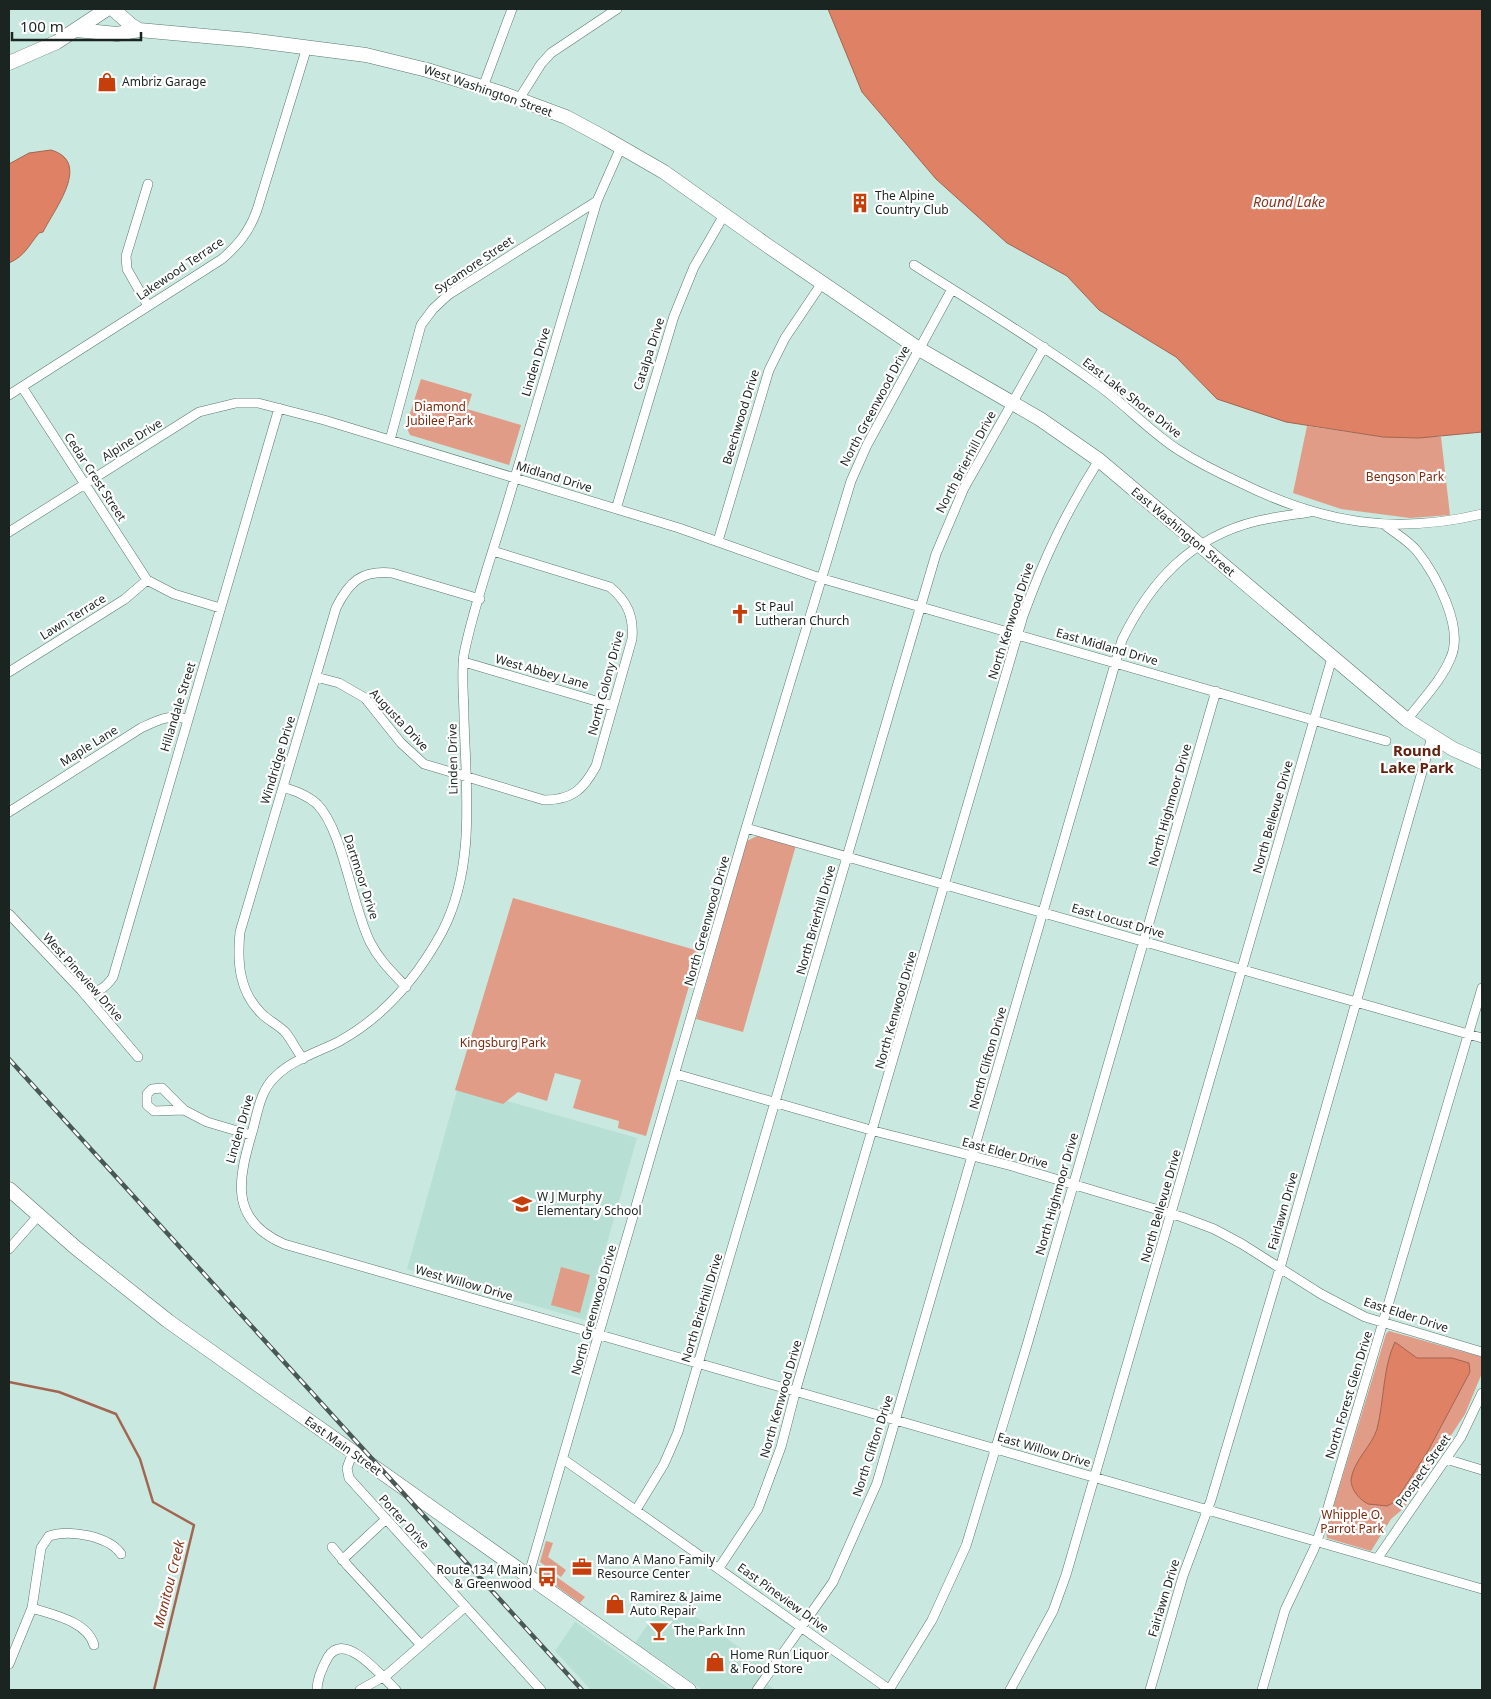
<svg xmlns="http://www.w3.org/2000/svg" width="1491" height="1699" viewBox="0 0 1491 1699" font-family="'Noto Sans',sans-serif">
<rect width="100%" height="100%" fill="#c9e8df"/>
<path fill="#b7dfd3" d="M458,1087l179,51 -52,182 -178,-51z
M667,1597l102,71 -8,11 14,11h-72l-68,-47z
M575,1622l96,68h-80l-36,-39z"/>
<path fill="#e19c87" d="M421,379l51,15 -5,15 54,16 -12,40 -99,-30 -4,-9z
M1307,426l76,11h58l9,78 -40,3 -69,-9 -48,-16z
M761,834l35,11 -53,187 -47,-13 51,-178z
M513,898l186,53 -53,185 -28,-8 1,-7 -46,-13 8,-28 -26,-7 -8,28 -29,-9 -15,12 -48,-14z
M561,1267l29,8 -10,38 -29,-8z
M1389,1331l93,26v16l-17,41 -61,94 -13,11 -20,32 -44,-13 -1,-7 60,-197z
M546,1541l7,2 -5,14 18,13 -5,7 -21,-15z
M538,1564l47,33 -5,6 -39,-28z"/>
<path fill="#de8165" stroke="#a36551" d="M828,9h654v423l-63,6 -36,-1 -97,-15 -69,-23 -41,-42 -77,-47 -32,-34 -60,-33 -71,-64 -74,-87z
M51,150c41,12 4,58 -8,82l-4,1c-10,12 -14,23 -30,30v-99l20,-11z
M1395,1342l22,16h35l17,5 1,9 -42,79 -33,51 -8,4 -19,-2c-8,-4 -17,-14 -17,-24 2,-19 21,-34 26,-51 7,-27 6,-63 18,-87z"/>
<g fill="none" stroke-linecap="round" stroke-linejoin="round">
<path stroke="#a36551" stroke-width="2.5" d="M9,1382l50,10 57,22 24,45 13,43 41,23 -40,165"/>
<defs>
<path id="minor" d="M483,87l29,-78
M519,99l22,-35 10,-11 66,-44
M621,147l-24,54c-29,100 -59,200 -89,300 -14,48 -34,103 -44,153 -3,20 0,43 0,64 2,72 12,149 -22,214 -25,46 -58,85 -104,110 -20,10 -46,18 -62,34 -15,13 -18,34 -23,53 -14,48 -26,90 31,115l1198,345
M914,265c61,39 123,76 181,118 29,20 53,47 82,66 20,13 42,24 64,34 81,40 153,52 241,31
M148,306l-21,-37 -1,-13 22,-72
M22,387l125,193 27,14 46,14
M9,395l213,-136c17,-15 27,-27 35,-49l50,-163
M390,440l31,-115 12,-16 15,-14 149,-94
M616,509l58,-193 20,-49 30,-52
M1385,525c10,8 24,16 32,26 19,24 47,76 34,106 -9,23 -29,43 -44,63
M9,532l190,-120 37,-9h22l66,17 355,108 141,50 566,163
M718,541l51,-171 16,-32 37,-55
M464,662l149,44
M9,672l116,-73 22,-19
M316,677l23,6 26,15 36,45 23,21 120,36c28,0 39,-10 52,-34l36,-127c2,-23 -5,-38 -22,-52l-117,-36
M283,787c12,4 24,8 34,17 26,26 35,102 53,138 9,18 23,31 36,45
M9,812l132,-84c17,-8 28,-14 46,-9
M746,828l736,210
M9,914l72,76 57,67
M81,990c15,4 23,0 32,-13l166,-569
M303,1059c-6,-8 -11,-18 -17,-26 -6,-7 -17,-12 -24,-19 -23,-22 -25,-52 -22,-82l96,-324c13,-26 25,-38 56,-35l88,26
M676,1074l198,57 138,35 170,51 32,12 28,15 79,50 44,23 117,35
M184,1110l-30,1 -7,-6v-11l5,-5 10,-1 22,22 23,12 44,13
M9,1249l29,-33
M353,1452l-6,16 2,10 192,212
M563,1459l327,231
M1446,1459l36,11
M636,1510l28,-46 14,-32 258,-878 28,-66 80,-141
M332,1547l16,19 73,79
M1377,1559l84,-122 21,-44
M342,1560l43,-40
M719,1568l39,-59 23,-62 15,-58 227,-773c21,-58 43,-104 76,-156
M528,1577l218,-749 105,-347 16,-36 85,-156
M32,1608c21,7 55,13 62,37
M9,1664l23,-56 9,-60 8,-12c20,-7 60,0 72,18
M317,1690c0,-10 6,-24 11,-33 17,-27 54,20 68,33
M360,1690l28,-16 77,-67
M757,1690l76,-108 44,-99 245,-843c29,-59 69,-103 135,-119 17,-4 35,-6 53,-9
M889,1690l43,-70 34,-74 61,-201 189,-654
M1010,1690l43,-79 13,-36 266,-917
M1150,1690l33,-114 28,-76 69,-232 152,-531
M1262,1690l23,-80 29,-61 10,-28 158,-533"/>
<path id="secondary" d="M113,9l18,16 8,5 110,10 117,15 61,15 77,24 62,23 39,21 59,34 104,74 151,103 121,70 59,41 308,260 46,29 29,13
M76,30l41,4 22,-4
M9,63l48,-21 50,-33
M9,1189l67,59 92,73 521,369"/>
</defs>
<use href="#minor" stroke="#5b7870" stroke-width="10"/>
<use href="#secondary" stroke="#5b7870" stroke-width="15"/>
<use href="#minor" stroke="#fff" stroke-width="9"/>
<use href="#secondary" stroke="#fff" stroke-width="14"/>
<defs>
<path id="rail" d="M9,1059l573,631"/>
</defs>
<use href="#rail" stroke="#485854" stroke-width="4.5"/>
<use href="#rail" stroke="#fff" stroke-width="2.5" stroke-dasharray="8" stroke-linecap="butt"/>
</g>
<defs>
<symbol id="shop-bare" viewBox="-9 -9 18 18"><path d="M-5-2.5h2.3a2.7 3.5 0 0 1 5.4 0H5L5.5 6h-11ZM-1.5-2.5h3a1.5 2.3 0 0 0-3 0Z" fill="#c63f0a" stroke="#fff" stroke-width="2.5" paint-order="stroke"/></symbol>
<symbol id="building-bare" viewBox="-9 -9 18 18"><path d="M-4-6H4V6H1V3H-1V6H-4ZM-2.5-4.3h1.7v1.8h-1.7ZM.8-4.3h1.7v1.8H.8ZM-2.5-1h1.7V.8h-1.7ZM.8-1h1.7V.8H.8Z" fill="#c63f0a" stroke="#fff" stroke-width="2.5" paint-order="stroke"/></symbol>
<symbol id="church-bare" viewBox="-9 -9 18 18"><path d="M-1.2-6h2.4v3.5h3.3v2.4h-3.3V6h-2.4V-.1h-3.3v-2.4h3.3Z" fill="#c63f0a" stroke="#fff" stroke-width="2.5" paint-order="stroke"/></symbol>
<symbol id="school-bare" viewBox="-9 -9 18 18"><path d="M0-5L7-2L0 1L-7-2ZM-4 1L0 2.5L4 1V4Q0 6-4 4Z" fill="#c63f0a" stroke="#fff" stroke-width="2.5" paint-order="stroke"/></symbol>
<symbol id="office-bare" viewBox="-9 -9 18 18"><path d="M-6-3h4V-5.5h4V-3h4V5H-6ZM-1-4.5V-3h2v-1.5ZM-6 0V1H6V0Z" fill="#c63f0a" stroke="#fff" stroke-width="2.5" paint-order="stroke"/></symbol>
<symbol id="bus-bare" viewBox="-9 -9 18 18"><path d="M-5-6H5V4H4V6H2V4H-2V6H-4V4H-5ZM-3.5-4V0h7V-4ZM-3.5 1.2v1.5H-2V1.2ZM2 1.2v1.5H3.5V1.2Z" fill="#c63f0a" stroke="#fff" stroke-width="2.5" paint-order="stroke"/></symbol>
<symbol id="bar-bare" viewBox="-9 -9 18 18"><path d="M-6-5H6L.8 .8V4.5H3.5V6h-7V4.5H-.8V.8Z" fill="#c63f0a" stroke="#fff" stroke-width="2.5" paint-order="stroke"/></symbol>
</defs>
<g fill-rule="evenodd">
<use href="#shop-bare" x="93" y="68" width="28" height="28"/>
<use href="#building-bare" x="846" y="189" width="28" height="28"/>
<use href="#church-bare" x="726" y="600" width="28" height="28"/>
<use href="#school-bare" x="508" y="1190" width="28" height="28"/>
<use href="#office-bare" x="568" y="1553" width="28" height="28"/>
<use href="#bus-bare" x="533" y="1563" width="28" height="28"/>
<use href="#shop-bare" x="601" y="1590" width="28" height="28"/>
<use href="#bar-bare" x="645" y="1617" width="28" height="28"/>
<use href="#shop-bare" x="701" y="1648" width="28" height="28"/>
</g>
<g text-anchor="middle" stroke-width="4.5" stroke-linejoin="round" paint-order="stroke">
<g font-size="12" fill="#1a2522" stroke="#fff" text-anchor="start">
<text x="122" y="86">Ambriz Garage</text>
<text x="875" y="200">The Alpine<tspan x="875" dy="14">Country Club</tspan></text>
<text x="755" y="611">St Paul<tspan x="755" dy="14">Lutheran Church</tspan></text>
<text x="537" y="1201">W J Murphy<tspan x="537" dy="14">Elementary School</tspan></text>
<text x="597" y="1564">Mano A Mano Family<tspan x="597" dy="14">Resource Center</tspan></text>
<text x="532" y="1574" text-anchor="end">Route 134 (Main)<tspan x="532" dy="14">&amp; Greenwood</tspan></text>
<text x="630" y="1601">Ramirez &amp; Jaime<tspan x="630" dy="14">Auto Repair</tspan></text>
<text x="674" y="1635">The Park Inn</text>
<text x="730" y="1659">Home Run Liquor<tspan x="730" dy="14">&amp; Food Store</tspan></text>
</g>
<g font-size="12" fill="#1a2522" stroke="#fff">
<text transform="translate(488 91) rotate(19)" y="4">West Washington Street</text>
<text transform="translate(474 265) rotate(-34)" y="4">Sycamore Street</text>
<text transform="translate(180 269) rotate(-34)" y="4">Lakewood Terrace</text>
<text transform="translate(649 354) rotate(-72)" y="4">Catalpa Drive</text>
<text transform="translate(536 362) rotate(-73)" y="4">Linden Drive</text>
<text transform="translate(1132 398) rotate(38)" y="4">East Lake Shore Drive</text>
<text transform="translate(875 406) rotate(-62)" y="4">North Greenwood Drive</text>
<text transform="translate(741 417) rotate(-73)" y="4">Beechwood Drive</text>
<text transform="translate(132 440) rotate(-32)" y="4">Alpine Drive</text>
<text transform="translate(966 462) rotate(-62)" y="4">North Brierhill Drive</text>
<text transform="translate(95 477) rotate(57)" y="4">Cedar Crest Street</text>
<text transform="translate(554 477) rotate(17)" y="4">Midland Drive</text>
<text transform="translate(1183 532) rotate(40)" y="4">East Washington Street</text>
<text transform="translate(73 617) rotate(-32)" y="4">Lawn Terrace</text>
<text transform="translate(1011 621) rotate(-72)" y="4">North Kenwood Drive</text>
<text transform="translate(1107 647) rotate(16)" y="4">East Midland Drive</text>
<text transform="translate(542 672) rotate(16)" y="4">West Abbey Lane</text>
<text transform="translate(606 683) rotate(-75)" y="4">North Colony Drive</text>
<text transform="translate(178 707) rotate(-73)" y="4">Hillandale Street</text>
<text transform="translate(399 720) rotate(47)" y="4">Augusta Drive</text>
<text transform="translate(89 746) rotate(-32)" y="4">Maple Lane</text>
<text transform="translate(453 759) rotate(-91)" y="4">Linden Drive</text>
<text transform="translate(278 760) rotate(-73)" y="4">Windridge Drive</text>
<text transform="translate(1170 805) rotate(-74)" y="4">North Highmoor Drive</text>
<text transform="translate(1273 817) rotate(-74)" y="4">North Bellevue Drive</text>
<text transform="translate(361 877) rotate(72)" y="4">Dartmoor Drive</text>
<text transform="translate(816 920) rotate(-74)" y="4">North Brierhill Drive</text>
<text transform="translate(707 921) rotate(-74)" y="4">North Greenwood Drive</text>
<text transform="translate(1118 921) rotate(16)" y="4">East Locust Drive</text>
<text transform="translate(83 977) rotate(48)" y="4">West Pineview Drive</text>
<text transform="translate(896 1010) rotate(-74)" y="4">North Kenwood Drive</text>
<text transform="translate(988 1058) rotate(-74)" y="4">North Clifton Drive</text>
<text transform="translate(240 1129) rotate(-74)" y="4">Linden Drive</text>
<text transform="translate(1005 1153) rotate(15)" y="4">East Elder Drive</text>
<text transform="translate(1057 1194) rotate(-74)" y="4">North Highmoor Drive</text>
<text transform="translate(1161 1206) rotate(-74)" y="4">North Bellevue Drive</text>
<text transform="translate(1283 1211) rotate(-74)" y="4">Fairlawn Drive</text>
<text transform="translate(464 1283) rotate(16)" y="4">West Willow Drive</text>
<text transform="translate(702 1308) rotate(-73)" y="4">North Brierhill Drive</text>
<text transform="translate(594 1310) rotate(-74)" y="4">North Greenwood Drive</text>
<text transform="translate(1406 1315) rotate(18)" y="4">East Elder Drive</text>
<text transform="translate(1349 1395) rotate(-73)" y="4">North Forest Glen Drive</text>
<text transform="translate(781 1399) rotate(-74)" y="4">North Kenwood Drive</text>
<text transform="translate(343 1446) rotate(36)" y="4">East Main Street</text>
<text transform="translate(873 1446) rotate(-72)" y="4">North Clifton Drive</text>
<text transform="translate(1044 1450) rotate(16)" y="4">East Willow Drive</text>
<text transform="translate(1423 1471) rotate(-55)" y="4">Prospect Street</text>
<text transform="translate(404 1522) rotate(48)" y="4">Porter Drive</text>
<text transform="translate(783 1598) rotate(36)" y="4">East Pineview Drive</text>
<text transform="translate(1164 1598) rotate(-73)" y="4">Fairlawn Drive</text>
</g>
<g font-size="12" fill="#7e2a0e" stroke="#fff">
<text x="440" y="411">Diamond<tspan x="440" dy="14">Jubilee Park</tspan></text>
<text x="1405" y="481">Bengson Park</text>
<text x="503" y="1047">Kingsburg Park</text>
<text x="1352" y="1519">Whipple O.<tspan x="1352" dy="14">Parrot Park</tspan></text>
</g>
<g font-size="14" font-style="italic" fill="#8b361c" stroke="#fff">
<text x="1289" y="207">Round Lake</text>
<text transform="translate(169 1584) rotate(-76)" y="5">Manitou Creek</text>
</g>
<g font-size="15" font-weight="bold" fill="#62210c" stroke="#fff">
<text x="1417" y="756">Round<tspan x="1417" dy="17">Lake Park</tspan></text>
</g>
</g>
<rect width="1491" height="1699" fill="none" stroke="#1a2522" stroke-width="20"/>
<path d="M12 32v8h129v-8" fill="none" stroke="#1a2522" stroke-width="2.5"/>
<text x="20" y="32" font-size="15" fill="#1a2522" stroke="#ffffff" stroke-width="4" paint-order="stroke">100 m</text>
</svg>
